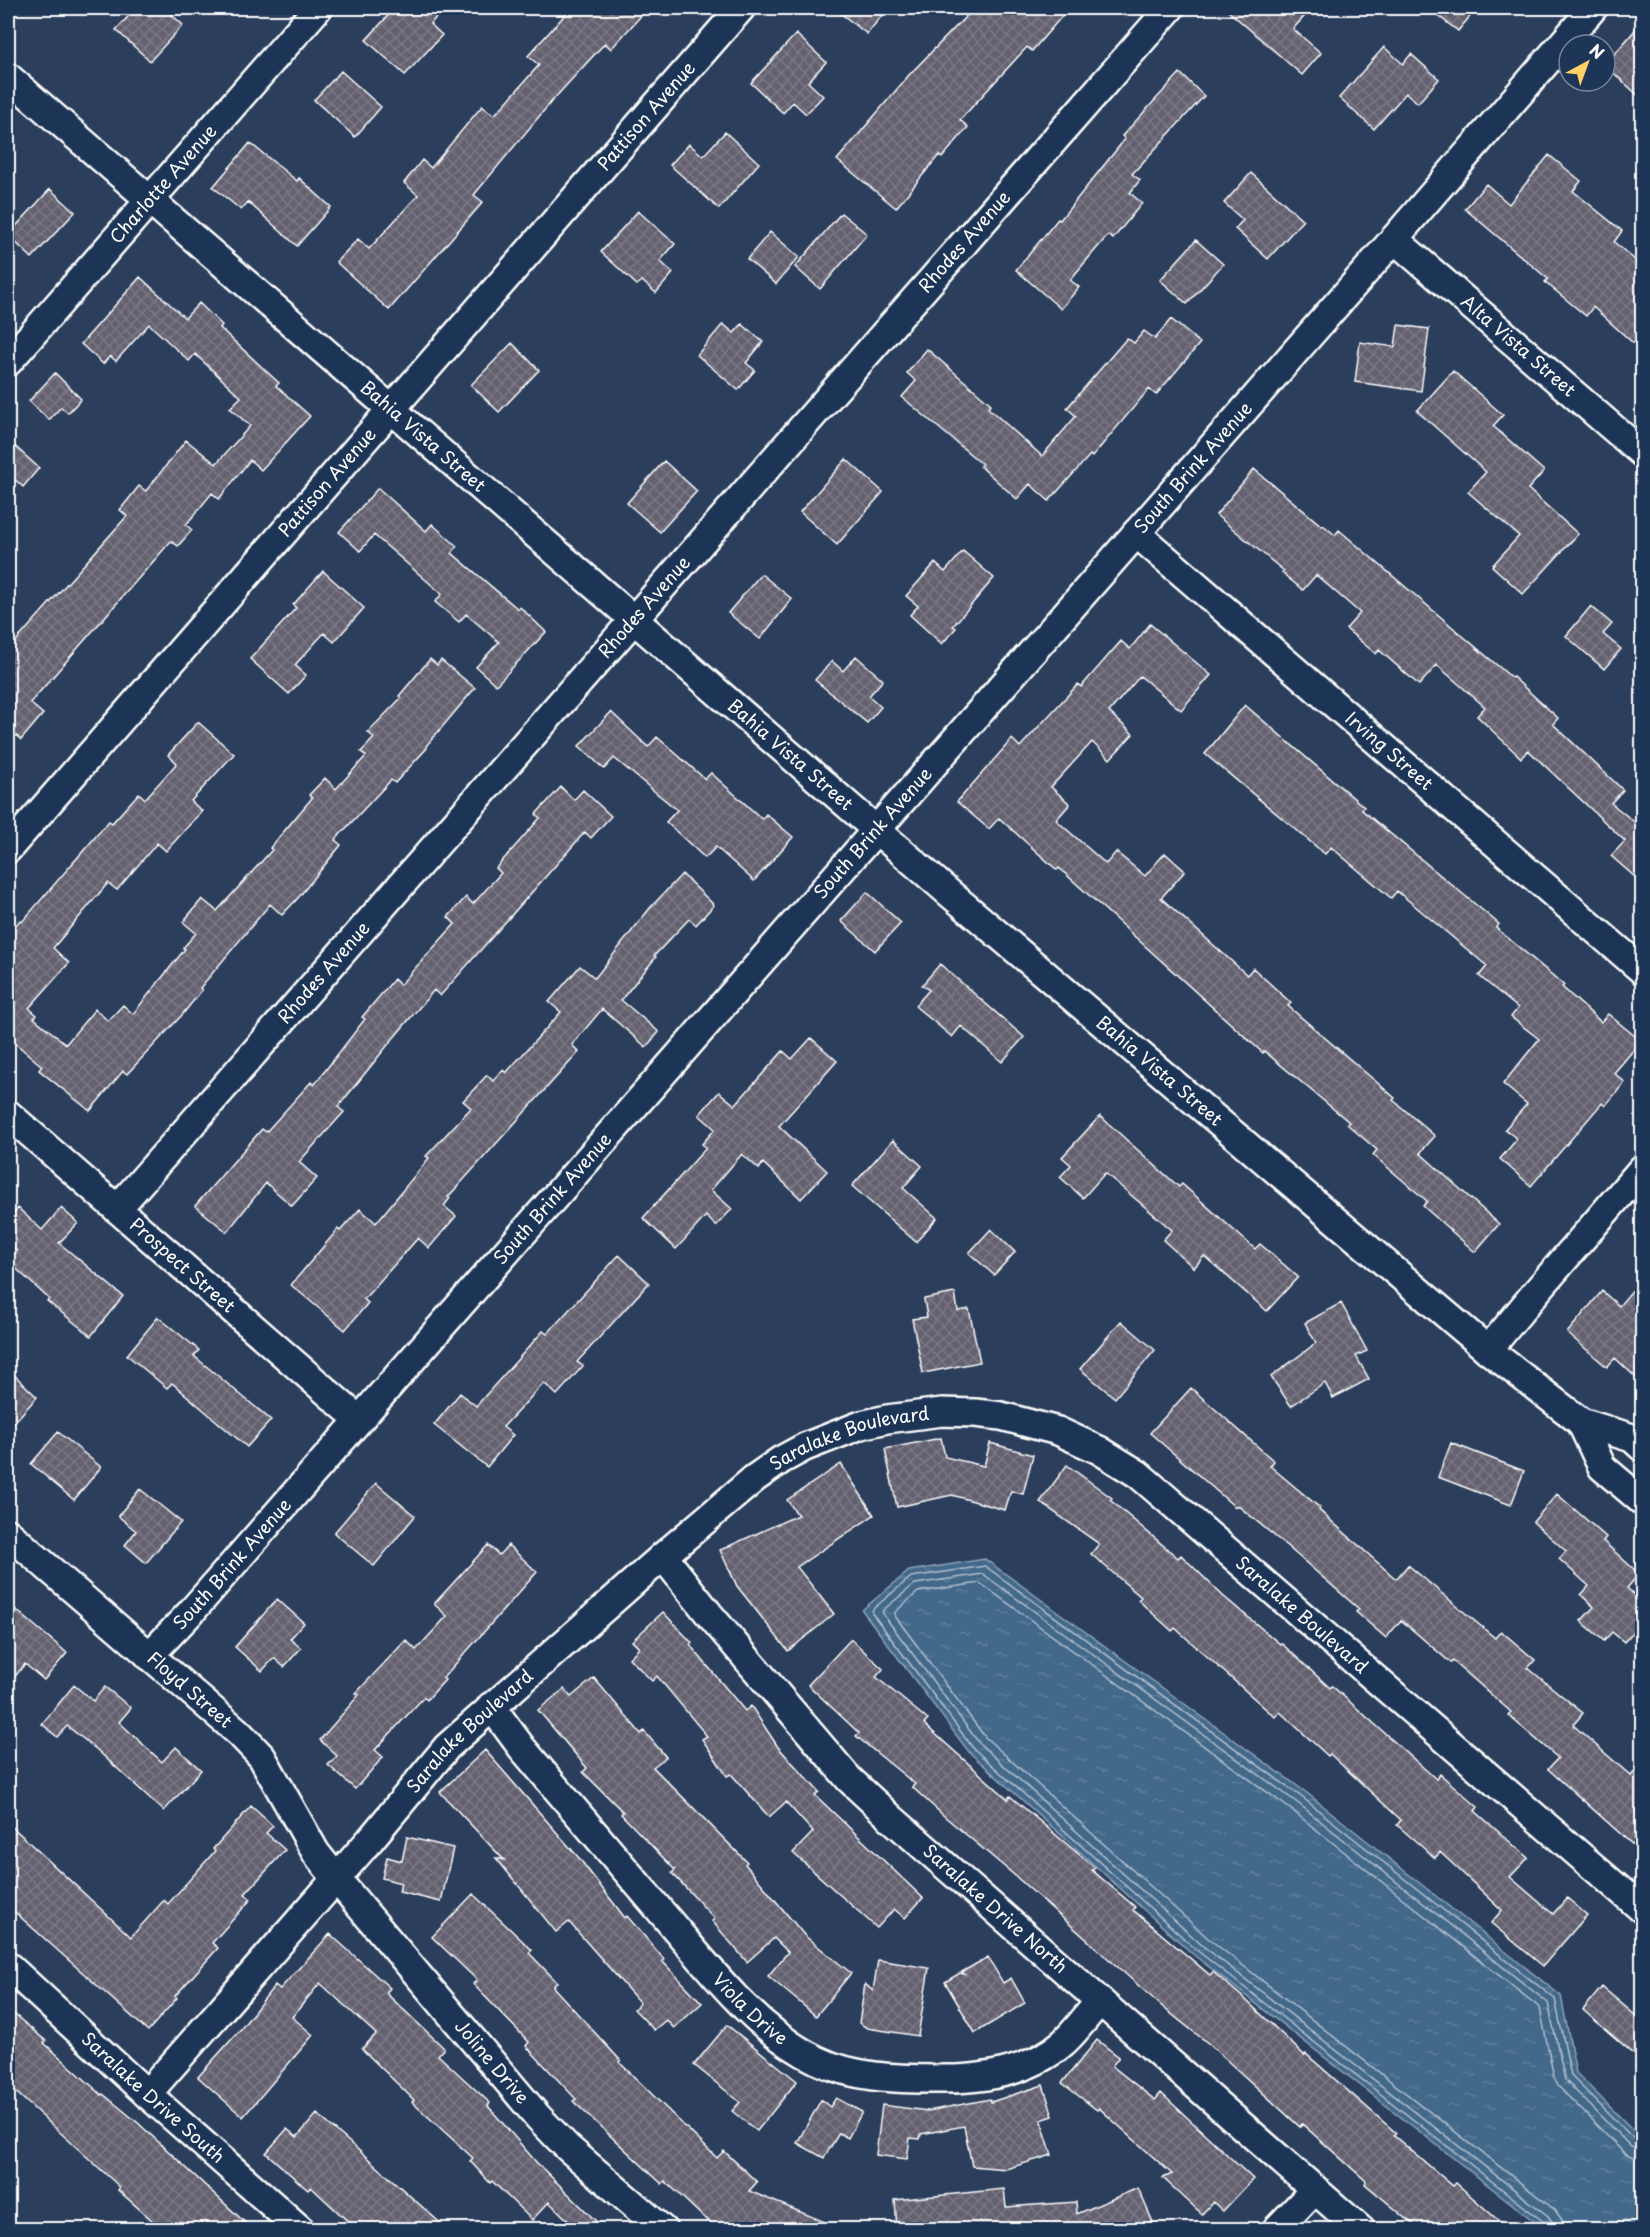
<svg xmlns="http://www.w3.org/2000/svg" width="1650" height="2237" viewBox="0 0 1650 2237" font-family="'Playpen Sans',sans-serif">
<defs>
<pattern id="water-ripples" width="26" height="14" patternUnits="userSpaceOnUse" patternTransform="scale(1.5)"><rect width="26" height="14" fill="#43678a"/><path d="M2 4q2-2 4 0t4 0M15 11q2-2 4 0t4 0" fill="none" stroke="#5f7e9c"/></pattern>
<pattern id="building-cross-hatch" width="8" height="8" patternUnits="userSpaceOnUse" patternTransform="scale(1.5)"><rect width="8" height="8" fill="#64606f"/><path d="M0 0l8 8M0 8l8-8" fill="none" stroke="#7b7885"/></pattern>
</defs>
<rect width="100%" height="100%" fill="#2b3e5c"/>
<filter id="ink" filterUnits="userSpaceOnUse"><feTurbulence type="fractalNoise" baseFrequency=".0167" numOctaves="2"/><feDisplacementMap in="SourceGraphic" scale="12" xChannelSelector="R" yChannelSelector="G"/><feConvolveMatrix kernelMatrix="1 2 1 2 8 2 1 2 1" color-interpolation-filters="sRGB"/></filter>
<g filter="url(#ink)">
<path fill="url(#water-ripples)" stroke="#8ea4b9" stroke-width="1.5" d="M985,1559l322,234 254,203 15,77 66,66v90h-98l-349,-273 -226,-204 -107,-142 47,-39z"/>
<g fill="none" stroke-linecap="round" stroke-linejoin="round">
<path stroke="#b4c2d0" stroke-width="1.5" d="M1547,2230l-3,-8 -345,-270 -226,-204 -101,-135 1,-4 38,-32 74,-11 318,232 252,201 16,77 65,65 6,2
M1554,2230l-1,-7 -5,-7 -345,-270 -224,-203 -96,-129v-4l32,-26 68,-10 316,230 249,199 17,77 66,67 11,4
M1563,2230l-1,-10 -7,-10 -346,-271 -224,-202 -90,-121v-4l23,-20 62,-9 313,228 247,197 14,70 4,8 67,68 8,4 9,2"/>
</g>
<path fill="url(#building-cross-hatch)" stroke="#fff" stroke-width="1.5" d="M136,8h28l19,17 -33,36 -34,-31z
M395,8h50l-15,16 12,11 -37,40 -39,-35z
M571,8h77l-37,41 -6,-6 -54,59 -77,93 9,7 -94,108 -53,-48 22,-23 11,10 49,-54 -14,-12 18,-23 9,8 51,-62 12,9 10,-10 35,-40 -11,-9z
M834,8h54l-21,26z
M974,8h95l-37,43 -5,-4 -67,73 8,7 -26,31 -3,-3 -43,53 -59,-48 72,-85z
M1225,8h87l-19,21 28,24 -19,22z
M1428,8h49l-19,23z
M1642,22v77l-37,-34z
M796,34l30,28 -18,20 15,14 -17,18 -13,-12 -10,11 -32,-30z
M1384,47l19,17 8,-10 28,25 -21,24 -12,-10 -32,36 -35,-31z
M341,71l40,36 -26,30 -41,-37z
M1180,73l24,23 -72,78 8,6 -10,13 12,10 -29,36 -5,-4 -38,45 9,7 -18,22 -45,-39 42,-51 2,1 65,-81 -3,-3z
M725,132l34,31 -40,46 -49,-44 19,-21 14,12z
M250,143l47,38 2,-3 32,29 -34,39 -49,-44 -7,8 -28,-23z
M1549,155l32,26 -8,10 49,40 -8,11 28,24v85l-49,-44 -7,9 -41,-34 3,-3 -83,-70 21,-25 23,20z
M1251,173l52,47 -35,39 -33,-30 8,-9 -19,-17z
M50,189l25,23 -43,46 -24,-23z
M638,211l37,33 -15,17 13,12 -17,20 -14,-12 -5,4 -36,-33z
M841,213l26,21 -47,55 -25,-22z
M770,232l29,25 -23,27 -29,-25z
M1196,240l27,24 -36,40 -27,-24z
M140,277l45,41 14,-15 23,22 -2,3 59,55 -3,3 34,30 -49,54 -11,-10 -31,39 -7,-6 -26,32 6,5 -14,16 -7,-5 -141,162 13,11 -22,26 -13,-12v-78l119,-134 -7,-6 19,-24 7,5 40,-51 30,24 34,-38 -20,-18 11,-11 -46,-43 -6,7 -40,-37 -33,37 -6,-5 -7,8 -22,-20z
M1171,319l29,24 -44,52 -7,-6 -57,68 -2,-2 -41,46 -19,-17 -13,15 -37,-33 2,-2 -80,-67 14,-16 -9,-8 20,-24 64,55 -3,4 54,48 34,-40 -9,-8 60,-70 7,5 10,-12 11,8z
M723,324l11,9 8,-9 21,18 -17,21 9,7 -17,20 -41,-35z
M1398,325l31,4 -8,62 -66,-9 5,-40 35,5z
M512,343l27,27 -40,42 -28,-27z
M1453,371l50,44 -10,11 51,45 -16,18 50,45 -55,60 -31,-28 27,-30 -51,-44 18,-20 -69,-61z
M55,373l26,26 -13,14 -7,-6 -12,13 -20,-19z
M8,440l31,28 -16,19 -15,-14z
M846,459l37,33 -46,53 -37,-33z
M664,461l33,30 -37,41 -33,-29z
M1254,469l68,57 1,-1 12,10 4,-5 173,148 1,-1 45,41 -5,6 70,66 -12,13 27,22 4,-6v64l-31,-27 14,-15 -97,-91 -7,8 -44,-42 8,-9 -48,-42 -18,20 -40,-35 -3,4 -30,-25 14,-16 -44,-38 -13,15 -21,-17 2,-2 -68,-56z
M378,488l48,43 6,-7 25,22 -5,7 66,56 2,-2 26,25 -50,53 -20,-18 23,-25 -33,-28 -7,8 -24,-20 7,-8 -68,-59 -14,16 -21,-19z
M963,551l31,27 -41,48 3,2 -14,16 -32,-29 8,-9 -12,-10 29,-33 10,9z
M323,571l41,37 -30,34 -10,-9 -29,32 11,10 -17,19 -39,-35 46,-51 -3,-3z
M761,574l31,25 -32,40 -32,-26z
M1591,606l21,18 -9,10 18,15 -17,20 -38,-33z
M1150,624l61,51 -30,35 -41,-34 -31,36 24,22 -23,25 -18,-17 -41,45 19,17 -14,16 50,44 10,-12 29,24 20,-23 20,18 -24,27 86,77 6,-7 38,35 -3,3 107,92 -2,2 42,36 -15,17 79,71 -24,28 -52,-46 4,-5 -54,-46 4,-5 -30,-26 2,-2 -85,-71 -1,2 -204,-185 -2,2 -58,-52 -10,11 -32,-27 55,-63 8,8 58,-63 3,3 40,-46 9,8z
M856,656l27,24 -14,16 12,11 -14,16 -52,-43 17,-19 11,10z
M430,659l7,6 4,-5 34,28 -49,58 1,2 -32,35 -4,-3 -56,60 6,5 -43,53 -16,17 -12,-11 -70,84 2,2 -20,25 -55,59 -4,-3 -33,40 -51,-41 3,-4 -34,-29v-102l12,-15 2,2 87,-101 3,2 27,-30 6,6 32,-36 -9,-8 30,-33 36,32 -43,47 11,10 -36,40 -9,-8 -40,47 -9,-7 -55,65 16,15 -40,45 8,7 -3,3 32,26 29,-35 13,12 15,-16 10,9 52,-65 -2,-1 13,-15 -13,-11 19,-23 15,12 55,-61 -2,-2 42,-50 -3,-3 16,-17 11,11 30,-33 -5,-4 13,-14 -6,-6 33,-34 -2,-2z
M1245,705l119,102 -2,3 137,114 -3,4 68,57 -2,2 39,35 7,-8 33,27 -27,32 11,9 -20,24 -3,-3 -71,83 -31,-27 17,-20 -12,-10 22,-25 -24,-20 36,-45 -28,-22 7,-9 -39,-32 8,-10 -90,-75 -6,7 -60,-51 -6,7 -120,-100z
M611,712l37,35 9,-10 48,42 6,-6 51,46 4,-5 27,23 -39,44 -38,-34 -11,11 -39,-36 11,-12 -63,-52 -10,11 -25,-23z
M561,787l13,13 9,-10 28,26 -20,22 -6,-6 -145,164 -6,-6 -43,51 -53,66 6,5 -45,50 18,16 -25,28 -26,-23 -39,49 -32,-26 67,-77 4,3 45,-50 3,3 51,-66 -3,-2 32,-38 6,6 55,-61 -7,-7 18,-20 7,7 28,-31 -5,-5 44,-50 -4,-4z
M682,874l32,31 -18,20 -7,-6 -35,37 2,1 -35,43 38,32 -13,15 -44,-38 -30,36 7,7 -131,145 2,1 -6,8 12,10 -27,32 -11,-10 -54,61 4,4 -23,27 -54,-45 47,-56 2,2 20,-22 16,14 53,-65 -3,-2 45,-48 -8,-7 24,-26 6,6 10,-11 3,3 55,-61 -12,-10 31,-36 15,12 55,-70z
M867,892l34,31 -26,28 -34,-30z
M940,964l84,73 -22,25 -41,-36 -9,11 -37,-31 14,-16 -7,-5z
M811,1038l26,23 -58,65 48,45 -26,28 -38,-36 -4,6 -17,-15 -31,36 21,19 -16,17 -10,-10 -30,33 -33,-31 63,-70 -4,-4 13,-15 -16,-14 20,-23 16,13 48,-54 9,8z
M1100,1116l79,71 3,-3 73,65 5,-5 38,33 -31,34 -63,-55 -10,12 -31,-28 9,-10 -67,-57 -22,25 -23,-21 11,-12 -9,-8z
M893,1140l29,26 -19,22 34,30 -21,24 -64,-56z
M18,1208l24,22 19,-22 17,15 -19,20 64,53 -32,40 -44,-35 2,-2 -41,-38 9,-10 -9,-8v-23z
M991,1229l24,23 -21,23 -25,-22z
M619,1255l30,28 -72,79 6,4 -26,29 -13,-12 -41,44 10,8 -26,32 -53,-42 26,-32 16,13 67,-75 4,3z
M1642,1279v104l-27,-25 -8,9 -40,-34 35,-42 17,15z
M955,1293l3,18 11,-2 11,53 -57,11 -11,-54 15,-2 -3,-18z
M1341,1303l26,48 -11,5 13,23 -36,19 -8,-15 -34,23 -20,-29 45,-34 -11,-20z
M158,1317l41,33 -5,6 77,64 -24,27 -75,-64 -5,5 -40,-33z
M1121,1321l34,29 -40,48 -35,-29z
M8,1369l29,28 -29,32z
M1191,1388l83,73 -4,5 50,42 -1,2 77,69 12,-14 87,73 6,-7 34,29 -7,8 55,45 -10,12 58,51 11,-13v90l-94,-84 10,-11 -50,-43 3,-3 -58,-51 -2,2 -50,-43 -15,18 -30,-26 3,-3 -71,-62 -51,-42 -2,2 -85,-74z
M58,1432l43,35 -27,33 -43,-36z
M941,1438l4,19 39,9 6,-23 43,12 -10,39 -12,-3 -6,19 -53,-15 -55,12 -12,-58z
M1451,1443l73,28 -13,34 -73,-28z
M841,1464l33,51 -77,52 37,47 -46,37 -51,-65 -17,-36 78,-35 -11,-15z
M1067,1465l45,33 -2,2 68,58 3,-3 42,41 57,48 1,-1 49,45 2,-2 104,93 4,-5 38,33 -3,4 53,47 -18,19 43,37 14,-16 20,17 -44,51 -52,-43 11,-13 -62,-58 -5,6 -38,-33 4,-5 -71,-66 -2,2 -48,-44 -5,5 -100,-89 -3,3 -34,-31 3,-3 -50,-43 8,-10 -59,-42z
M376,1483l39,33 -41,50 -40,-33z
M140,1489l41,33 -35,41 -21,-18 11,-14 -18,-15z
M1557,1494l49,43 -3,4 36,33 -12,14 15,14v20l-18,20 -12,-10 -8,9 -23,-20 13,-14 -13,-12 8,-9 -30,-27 7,-8 -33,-29z
M488,1545l11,10 9,-10 29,27 -94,106 2,2 -18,20 -3,-3 -49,53 8,7 -28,32 -27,-24 9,-9 -17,-16 39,-45 -3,-2 50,-53 10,10 31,-34 -13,-12z
M277,1599l27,24 -14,16 11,9 -17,19 -10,-9 -12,13 -27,-24z
M8,1603l59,50 -23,27 -19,-16 -17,21z
M663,1612l29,31 -2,2 55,66 6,-5 27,41 41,45 -4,3 108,103 -18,20 -11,-9 -17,19 -84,-75 20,-21 -27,-30 -17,15 -38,-43 -4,2 -25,-37 5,-3 -50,-60 -5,5 -23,-23 10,-10 -7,-7z
M851,1639l32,30 -7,8 52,43 -4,4 84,75 2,-3 85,72 -3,2 43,37 -2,3 77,65 3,-3 33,28 58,55 2,-1 90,79 -3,2 60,51 3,-3 52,46h-89l-54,-45 1,-3 -64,-57 -2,3 -91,-83 -44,-35 -152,-135 -69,-58 -32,-29 3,-3 -59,-48 3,-3 -51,-48z
M594,1678l47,56 3,-3 22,26 -13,10 94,95 -2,2 60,72 46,37 -35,43 -48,-40 20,-24 -14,-14 -27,24 -35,-41 3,-2 -43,-46 3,-3 -54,-56 2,-2 -40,-40 4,-4 -49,-58 26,-21 7,8z
M74,1685l19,16 12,-14 26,21 -12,14 43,40 14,-15 25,23 -37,41 -68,-62 -29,-23 -10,11 -15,-13z
M485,1750l94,108 46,60 2,-2 37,43 -2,2 40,42 -28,25 -8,-8 -12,10 -20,-21 6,-6 -71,-81 -13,10 -60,-74 8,2 -64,-68z
M251,1806l22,20 -7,7 19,17 -40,44 6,5 -39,44 6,5 -43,48 2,2 -29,33 -140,-125v-83l123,114 33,-37 4,4 47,-53 -2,-2z
M407,1837l46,11 -12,54 -42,-10 2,-9 -19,-5 5,-21 15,4z
M473,1894l59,56 -3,3 28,29 -4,5 68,74 -2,1 98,96 7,-7 33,31 -8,9 93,38h-126l-51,-48 -3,3 -89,-83 3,-2 -50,-53 3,-4 -56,-58 4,-4 -45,-43z
M330,1934l60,54 -4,5 58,55 -6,7 52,48 -2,3 48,56 68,67h-27l-28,-27 -17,18 -40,-39 -2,2 -20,-22 3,-3 -61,-56 2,-2 -52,-51 14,-15 -56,-51 -28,34 21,18 -70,82 -45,-40 42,-47 35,-45 5,4z
M988,1957l15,26 8,-5 14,25 -50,30 -30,-51 15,-9 4,1 -2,-2z
M878,1960l51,8 -11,68 -51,-8 -8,-5 6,-39 8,7z
M1602,1987l40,34v40l-59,-51z
M8,2009l38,32 -2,2 58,52 1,-1 34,28 115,107h-90l-44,-39 2,-3 -112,-102z
M727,2025l70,56 -40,50 -25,-20 8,-9 -46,-37z
M1097,2040l22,17 -7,9 43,34 6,-7 92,86 -30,32 -10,-9 -11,12 -39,-36 9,-4 -73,-66 -2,2 -35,-27z
M1043,2085l10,31 -12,4 11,35 -46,14 -34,-3 -8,-40 -43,8 -1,5 -10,-1 -3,21 -31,-4 6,-50 46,6 62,-12 1,3z
M836,2098l26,14 -14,26 -9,-5 -15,25 -27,-15 24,-43 9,7z
M317,2114l55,48 75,67h-91l-45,-42 -3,3 -42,-37 21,-24 10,8z
M1138,2188l18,41h-259l-2,-29 109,-11 2,18 70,-5 1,12z"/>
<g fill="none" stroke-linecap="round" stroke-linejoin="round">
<defs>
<g id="minor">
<path id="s1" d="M8,77l940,815 540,458 93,72 51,16 10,9"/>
<path id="s2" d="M1394,239l248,214"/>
<path id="s3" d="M8,362l310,-354"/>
<path id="s4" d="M1136,533l506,437"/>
<path id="s5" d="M8,849l733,-841"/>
<path id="s6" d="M8,1114l350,305"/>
<path id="s7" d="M117,1209l1053,-1201"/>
<path d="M1488,1350l49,-59 105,-122"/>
<path d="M1581,1422l21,45 40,34"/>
<path id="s8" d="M8,1533l231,200 23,24 54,96 19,24 203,240 29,30 96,83"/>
<path id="s9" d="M663,1556l46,58 140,165 42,39 470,412"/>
<path id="s10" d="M149,1656l42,-44 1203,-1373 199,-231"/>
<path id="s11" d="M491,1706l31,42c47,55 94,110 141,166 45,52 90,115 154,146 37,18 80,19 120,19 44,1 93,-7 127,-37 13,-12 24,-28 36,-41"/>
<path id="s12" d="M8,1966l139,128 154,136"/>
<path id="s13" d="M147,2094l223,-254 77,-93 216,-191 92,-78 26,-18 24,-13 56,-22 26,-6 55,-7 33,1 26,3 57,15 41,19 39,24 504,435"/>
<path d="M1276,2230l39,-41"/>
</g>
</defs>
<use href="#minor" stroke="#fff" stroke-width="32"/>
<use href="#minor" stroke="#1d3557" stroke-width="27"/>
</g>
</g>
<g text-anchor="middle" stroke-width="4.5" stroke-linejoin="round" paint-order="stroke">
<g font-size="18" fill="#fff" stroke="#1d3557">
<text dy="6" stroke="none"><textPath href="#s5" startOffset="972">Pattison Avenue</textPath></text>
<text dy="6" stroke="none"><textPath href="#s3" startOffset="236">Charlotte Avenue</textPath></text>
<text dy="6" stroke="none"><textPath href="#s7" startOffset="1286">Rhodes Avenue</textPath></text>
<text dy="6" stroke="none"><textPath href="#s2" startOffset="164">Alta Vista Street</textPath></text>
<text dy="6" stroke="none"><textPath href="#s1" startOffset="549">Bahia Vista Street</textPath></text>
<text dy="6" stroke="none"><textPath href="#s10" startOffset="1582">South Brink Avenue</textPath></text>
<text dy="6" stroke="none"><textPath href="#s5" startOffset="486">Pattison Avenue</textPath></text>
<text dy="6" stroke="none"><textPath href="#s7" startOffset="800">Rhodes Avenue</textPath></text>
<text dy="6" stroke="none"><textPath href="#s4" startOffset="334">Irving Street</textPath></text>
<text dy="6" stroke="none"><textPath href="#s1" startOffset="1035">Bahia Vista Street</textPath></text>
<text dy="6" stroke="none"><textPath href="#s10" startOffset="1096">South Brink Avenue</textPath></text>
<text dy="6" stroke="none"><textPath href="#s7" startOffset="314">Rhodes Avenue</textPath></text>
<text dy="6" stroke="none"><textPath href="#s1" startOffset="1521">Bahia Vista Street</textPath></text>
<text dy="6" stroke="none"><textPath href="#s10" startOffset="610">South Brink Avenue</textPath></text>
<text dy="6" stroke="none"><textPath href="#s6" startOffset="231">Prospect Street</textPath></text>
<text dy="6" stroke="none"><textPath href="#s13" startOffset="972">Saralake Boulevard</textPath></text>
<text dy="6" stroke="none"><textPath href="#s10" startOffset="124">South Brink Avenue</textPath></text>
<text dy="6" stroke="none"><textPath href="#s13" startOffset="1494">Saralake Boulevard</textPath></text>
<text dy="6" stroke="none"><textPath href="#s8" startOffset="240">Floyd Street</textPath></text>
<text dy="6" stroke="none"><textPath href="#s13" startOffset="486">Saralake Boulevard</textPath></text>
<text dy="6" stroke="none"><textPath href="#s9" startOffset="486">Saralake Drive North</textPath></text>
<text dy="6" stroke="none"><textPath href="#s11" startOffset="399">Viola Drive</textPath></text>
<text dy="6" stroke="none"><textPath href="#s8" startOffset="722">Joline Drive</textPath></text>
<text dy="6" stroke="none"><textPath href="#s12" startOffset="196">Saralake Drive South</textPath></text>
</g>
</g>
<rect width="1650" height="2237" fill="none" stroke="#1d3557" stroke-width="30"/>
<rect x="15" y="15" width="1620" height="2207" fill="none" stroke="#fff" stroke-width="2" filter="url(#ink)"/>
<g transform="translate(1587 63) rotate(41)"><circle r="28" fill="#1d3557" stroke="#77869a" stroke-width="1.5"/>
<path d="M0-4.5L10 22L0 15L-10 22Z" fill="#ffd166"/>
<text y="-9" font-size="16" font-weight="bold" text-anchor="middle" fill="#ffffff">N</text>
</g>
</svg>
